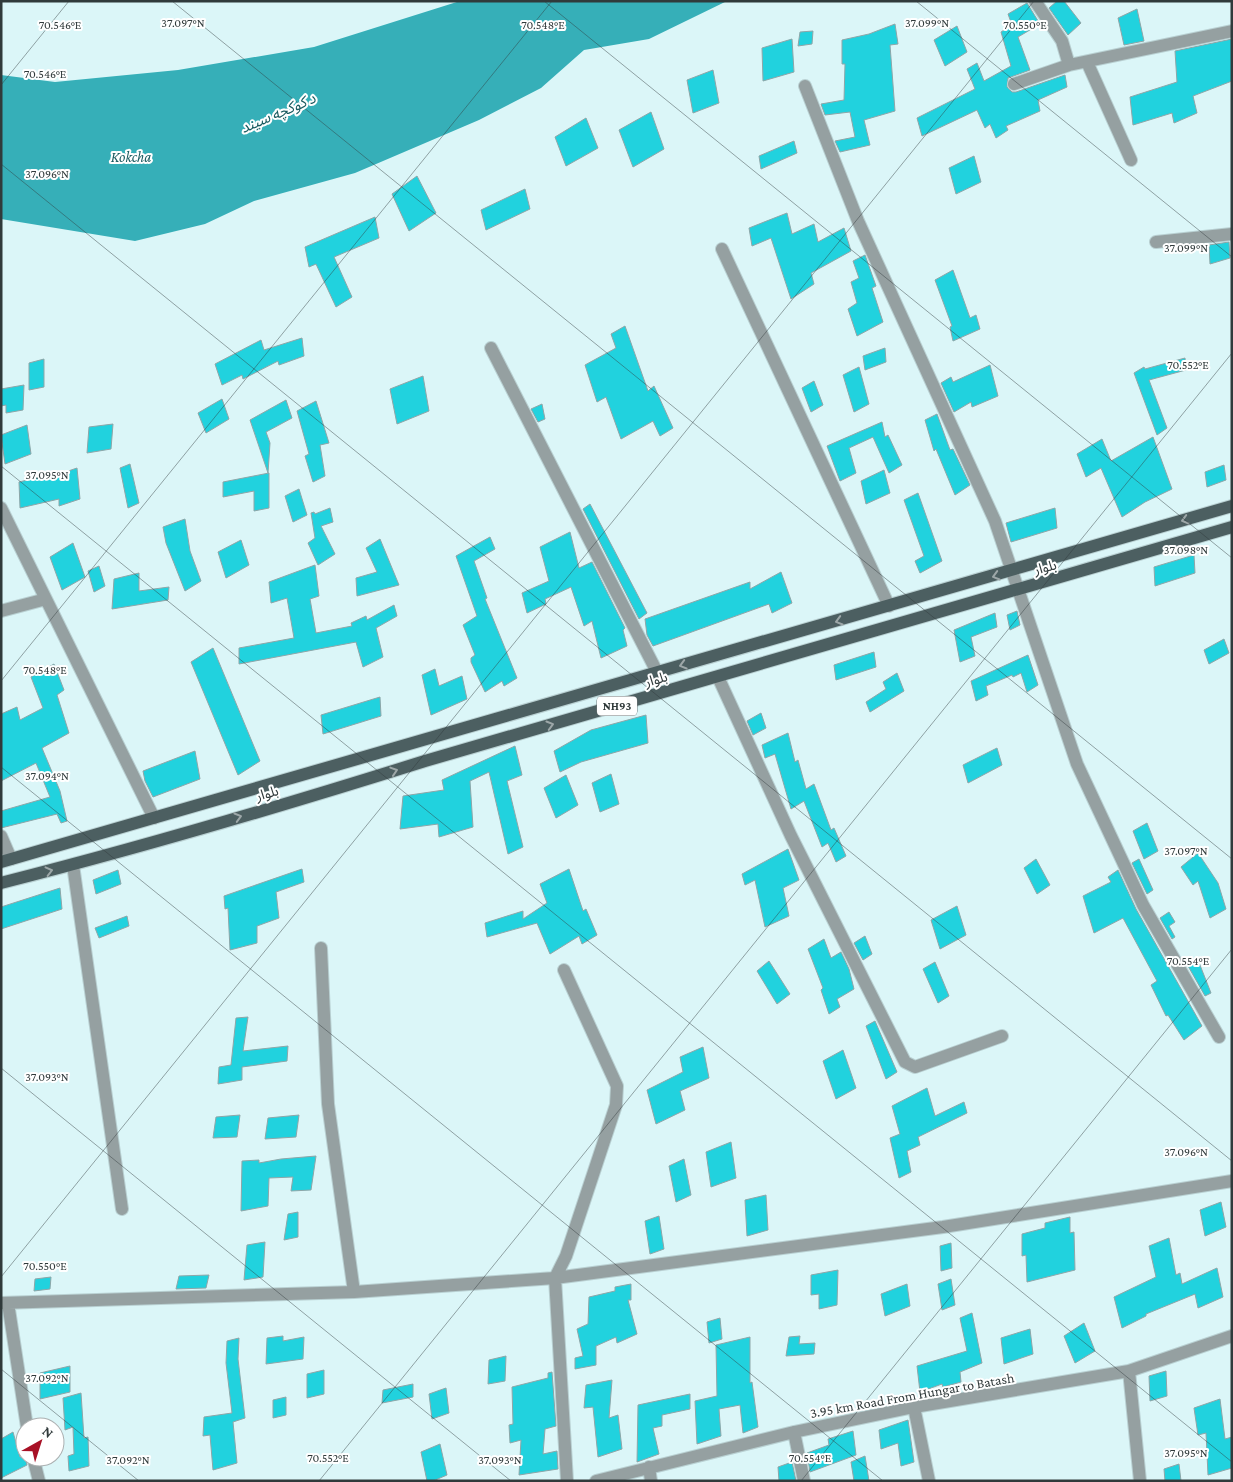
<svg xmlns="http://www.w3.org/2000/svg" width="1233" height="1482" viewBox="0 0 1233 1482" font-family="'Crimson Pro','Noto Sans Arabic',serif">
<rect width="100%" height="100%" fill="#dbf6f8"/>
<path fill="#36afb8" d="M460,1h267l-78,38 -65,11 -43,38 -62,32 -124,53 -101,28 -49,23 -70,17 -134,-22v-144l54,7 123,-12 136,-23z"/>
<path fill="#21d2de" stroke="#8ea6a8" d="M1057,1h7l17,22 -13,12 -19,-27z
M1027,3l13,21 -22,13 12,33 -22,8 -1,9 5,5h4l49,-17 2,12 -29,13 2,11 -34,15 2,4 -12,8 -6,-14 -5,4 -8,-18 -55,26 -5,-18 58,-29 -8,-20 10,-6 7,18 27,-15 -10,-34 11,-7 -4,-11z
M1137,9l7,32 -20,4 -6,-27z
M895,24l3,20 -8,1 5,66 -31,9 6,25 -30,7 -5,-11 20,-4 -5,-25 -25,3 -4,-11 23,-4 1,-36h-3v-24l27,-6z
M957,26l10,26 -22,14 -11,-26z
M813,31l-1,13 -14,2 2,-14z
M792,39l2,33 -31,9 -1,-33z
M1232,39v42l-39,15 4,17 -23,10 -2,-10 -39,12 -3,-28 47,-15 -2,-31z
M713,70l6,33 -26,10 -6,-33z
M651,112l13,37 -31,18 -14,-37z
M586,118l12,30 -32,18 -11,-29z
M794,141l3,12 -36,16 -2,-13z
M974,156l7,26 -25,12 -7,-26z
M417,176l19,37 -27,18 -17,-37z
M525,189l5,20 -44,21 -5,-20z
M787,213l5,21 22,-10 4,18 26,-14 7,23 -40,22 3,11 -23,15 -20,-61 -19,8 -3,-18z
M375,217l4,21 -45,19 18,40 -16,10 -20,-43 -7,3 -4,-20z
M1229,242l1,16 -20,6 -1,-19z
M865,255l11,31 -4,2 11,34 -26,14 -9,-27 9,-6 -6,-21 8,-4 -6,-17z
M953,270l17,48 6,-3 4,14 -27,12 -3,-14 2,-1 -17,-46z
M625,326l23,65 6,-5 19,42 -13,8 -7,-15 -32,18 -15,-42 -9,5 -12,-37 31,-17 -5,-14z
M302,338l2,18 -25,9 -1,-4 -35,18 -1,-4 -20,10 -7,-21 46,-24 3,10z
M885,348l1,14 -21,8 -2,-14z
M1185,358l1,12 -37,10 18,48 -10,7 -23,-62 10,-6 1,2z
M44,359v28l-15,3v-27z
M990,365l8,31 -26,11 -1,-5 -17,10 -13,-29 10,-6 2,5z
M859,367l10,37 -15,8 -11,-37z
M423,376l6,35 -32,13 -7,-35z
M814,381l9,24 -12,7 -9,-24z
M24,385l-1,25 -17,3v-8l-5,1v-17z
M222,399l7,20 -23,14 -8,-20z
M286,400l6,18 -26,14 4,11 -2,30 -18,-53z
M316,401l13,42 -9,2 5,31 -12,6 -8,-26 4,-2 -12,-43z
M542,404l3,15 -7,3 -7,-13z
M937,414l13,36 3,-1 17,36 -15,10 -19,-46 -2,2 -9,-31z
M882,422l3,15 3,-2 14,30 -13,8 -16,-36 -24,11 7,25 -16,8 -13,-35z
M113,424l-2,25 -24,4 2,-26z
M27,425l4,29 -26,10 -4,-29z
M1153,437l19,52 -27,13 -23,15 -21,-49 -15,9 -9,-23 25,-15 9,22z
M130,464l9,39 -11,5 -8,-40z
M1224,465l2,15 -19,7 -2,-15z
M77,468l3,31 -21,7v-7l-39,9 -1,-26 29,-7v3z
M884,470l6,23 -24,11 -5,-23z
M269,473v35l-15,3v-20l-31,6v-15z
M299,489l8,26 -14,7 -8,-26z
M918,493l24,68 -22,12 -5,-12 9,-5 -20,-56z
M590,504l57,109 -8,6 -56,-110z
M330,508l3,14 -12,4 14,28 -17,11 -10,-22 7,-5 -4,-25 3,-1 1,2z
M1055,508l2,20 -46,14 -5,-19z
M185,519l5,32 11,30 -16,10 -19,-48 -3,-16z
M570,532l9,36 13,-6 33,66 -2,2 4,16 -26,12 -9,-37 -8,5 -13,-39 -26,12 1,5 -19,9 -5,-20 27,-12 -9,-34z
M490,537l5,12 -21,12 13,37 -2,1 32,79 -13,8 -2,-5 -17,11 -14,-30v-4l4,-3 -12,-30 14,-9 -21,-60z
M380,539l19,46 -42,11 -1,-18 21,-6 -11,-24z
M241,540l8,25 -23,13 -8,-26z
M73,543l12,34 -23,13 -12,-33z
M1194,555l1,18 -40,13 -1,-19z
M315,565l4,31 -9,3 6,34 36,-7 -1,-3 15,-7 1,4 27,-15 3,11 -21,12 7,29 -20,10 -7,-25 -117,22v-16l55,-10 -7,-40 -16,5 -2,-21z
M99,566l6,20 -11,6 -6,-21z
M781,572l11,31 -20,10 -3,-9 -116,42 -6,-11 -2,-16 105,-37v7z
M139,573v18l30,-4 -1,13 -56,9 2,-30z
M1017,611l3,14 -10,5 -3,-15z
M995,613l2,14 -26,10 4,19 -15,6 -6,-32z
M1224,639l5,14 -20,11 -5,-14z
M213,648l47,113 -22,14 -47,-113z
M874,652l2,15 -40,13 -2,-15z
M1028,655l10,30 -11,7 -6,-19 -8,4 -1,-2 -26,11 2,9 -12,6 -5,-20z
M54,664l10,26 -7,5 12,38 -27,15 18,43 7,30 -6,2 -4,-9 -56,14v-17l49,-14 -14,-34 -35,18v-67l16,-7 3,13 23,-12 -12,-31z
M435,669l4,17 23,-10 5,23 -36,16 -9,-40z
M897,673l7,18 -34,21 -4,-10 20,-13 -3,-7z
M380,697l1,19 -58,18 -2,-19z
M761,713l5,15 -13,7 -6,-14z
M646,715l2,28 -67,19 -21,10 -6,-21 37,-21z
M788,733l7,29 3,-2 8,29 8,-5 17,46 3,-2 12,28 -10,6 -8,-19 -6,4 -18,-46 -13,8 -16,-55 -10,4 -3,-13z
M515,746l7,29 -15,6 16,66 -15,7 -19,-82 -19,9 3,46 -34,10 -1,-13 -38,5 3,-33 41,-6 -2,-10z
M997,748l5,17 -34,18 -5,-18z
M195,751l5,28 -47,18 -8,-16 -2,-10z
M611,774l8,30 -19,8 -8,-29z
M566,775l12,30 -22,13 -12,-30z
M1147,823l11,28 -14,8 -11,-28z
M788,849l11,31 -16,8 6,28 -24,11 -10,-47 -10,5 -3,-11z
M1198,853l20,30 8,26 -16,9 -12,-37 -5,4 -12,-18z
M1036,859l14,26 -13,9 -13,-26z
M1139,859l14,31 -6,4 -15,-31z
M302,869l2,13 -28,10 3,26 -22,8v17l-27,7 -2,-42 -3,1 -1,-13z
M569,869l14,42 3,-2 11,26 -15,9 -3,-8 -29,18 -13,-31 -50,14 -2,-14 38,-12v8l24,-16 -7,-19z
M118,870l3,14 -25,10 -3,-14z
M1118,870l18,39 66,117 -18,14 -16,-25 -2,1 -15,-31 6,-4 -34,-63 -29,15 -11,-37 28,-14 -3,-5z
M60,888l2,21 -61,20v-22z
M957,906l9,29 -26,14 -9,-29z
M1169,912l6,10 -6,4 6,11 -3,2 -12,-21z
M127,916l2,10 -30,12 -4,-10z
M865,936l7,18 -9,6 -9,-17z
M824,939l7,19 10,-6 8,17 5,20 -17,10 3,8 -11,7 -8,-24 2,-2 -15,-39z
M1198,960l13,33 -6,3 -17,-30z
M769,961l21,33 -13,10 -20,-33z
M935,962l14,34 -11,7 -15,-34z
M248,1017l-5,34 45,-5 -1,15 -45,6v13l-24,4 1,-17 12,-2 5,-47z
M875,1021l22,51 -11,7 -20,-53z
M703,1047l6,31 -29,13 5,19 -29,14 -9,-34 36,-18 -3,-15z
M843,1050l13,38 -20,11 -13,-38z
M927,1088l8,28 29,-14 3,11 -49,24 2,8 -13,6 4,21 -12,6 -9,-40 10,-4 -8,-28z
M240,1115l-3,22 -24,1 3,-21z
M299,1115l-3,22 -31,2 3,-21z
M731,1142l5,36 -25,9 -5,-35z
M316,1156l-5,34 -20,1 2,-14 -24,1 -1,28 -27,5 1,-50 17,-1v3l22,-4z
M684,1159l7,36 -15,7 -7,-36z
M766,1195l2,35 -21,6 -2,-36z
M1221,1202l5,25 -21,9 -5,-26z
M298,1212v25l-14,3 4,-26z
M659,1216l5,33 -14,5 -5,-33z
M1070,1217v16l4,-1 1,38 -48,12 -1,-27 -4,1v-22l23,-6v-5z
M1169,1238l7,37 4,-2 2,11 35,-16 6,29 -25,11 -3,-14 -49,20v2l-24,12 -8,-31 42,-20 -7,-31z
M265,1242l-2,35 -19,3 3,-35z
M951,1243l1,25 -11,3 -1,-25z
M838,1270l-1,35 -18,4v-15l-8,1v-20z
M209,1275l-3,13 -30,1 3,-13z
M51,1277l-1,12 -16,2 1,-12z
M951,1279l4,26 -13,5 -4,-26z
M631,1284v16h-3l9,34 -20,9 -1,-6 -20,9v19l-21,4v-11l8,-2 -6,-27 11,-5 1,-27 26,-6v-4z
M907,1284l3,22 -25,10 -4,-22z
M972,1313l10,50 -22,9 1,10 -18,5 -1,-3 -22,8 -3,-26 50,-15 -7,-33z
M720,1318l2,21 -13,4 -2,-21z
M1084,1323l11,28 -20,12 -11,-27z
M1030,1329l3,25 -29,10 -3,-26z
M283,1336v5l21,-4 -1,22 -37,5 1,-26z
M800,1336l-1,8 16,-1 -1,11 -28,2 3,-19z
M750,1337v46l2,-1 6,45 -15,6 -3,-28 -21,4 2,27 -24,8 -2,-43 22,-5 -1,-51z
M239,1338l-1,21 7,59 -12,4 4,41 -24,7 -3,-35 -7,1 1,-19 28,-4 -6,-50 1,-22z
M506,1356l-1,25 -17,3 1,-24z
M70,1366v26l-30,7v-26z
M324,1370v24l-17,4v-24z
M1166,1371l1,25 -17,5 -1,-25z
M552,1372l4,54 -11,3 -2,25 14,-3 1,18 -39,6 2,-35 -11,3 -1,-18 4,-1 -1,-37 36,-9v-5z
M612,1380l-3,38 9,-3 4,34 -24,8 -5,-50 -9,1 2,-23z
M413,1384v13l-31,6 1,-13z
M446,1388l3,25 -17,6 -3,-25z
M81,1393l3,45 4,-1 1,29 -20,5 -1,-15 6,-2 -1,-27 -8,3 -2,-32z
M690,1394v15l-28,6v11l-9,2 6,26 -22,8 1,-57z
M286,1397v18l-13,3v-18z
M1220,1399l5,40 7,-2v31l-24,7 -2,-42 -8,2 -4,-27z
M908,1420l6,42 -13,4 -3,-23 -17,6 -2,-19z
M853,1431l3,24 -46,17 -3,-19 22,-8 -1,-6z
M13,1432l7,25h5l2,8 -26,13v-39z
M440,1444l7,31 -14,6h-6l-6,-29z
M865,1456l4,25h-15l-3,-19z
M792,1462l4,19h-17l-1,-14z
M1179,1464l2,17h-16l-1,-12z"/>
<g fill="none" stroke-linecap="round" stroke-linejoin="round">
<defs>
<path id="minor" d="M1035,1l27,40 7,24
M1087,62l44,98
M1014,84l55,-19 163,-34
M805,86l53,135 137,300 82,243 66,141 76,132
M1156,242l76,-8
M722,249l167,357
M491,348l166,324
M1,508l153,310
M1,611l45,-12
M718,677l73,159 114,226 10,5 87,-31
M1,836l10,23
M73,865l49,344
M321,948l7,156 26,188
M564,970l53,116 -1,19 -50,151 -11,22 12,203
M1,1303l353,-11 201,-14 388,-51 289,-46
M8,1303l19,124
M1129,1371l11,110
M914,1407l15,74
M794,1432l10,49
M33,1457l6,24
M649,1467l2,14
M596,1481l198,-49 120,-25 215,-36 103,-35"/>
<path id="major" d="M1,862l1231,-356
M1,883c142,-36 284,-78 424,-122l807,-234"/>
</defs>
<use href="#minor" stroke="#b9d0d2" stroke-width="14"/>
<use href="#major" stroke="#b9d0d2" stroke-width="14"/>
<use href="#minor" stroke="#95a0a1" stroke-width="12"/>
<use href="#major" stroke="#4c5f61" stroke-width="12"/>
</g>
<defs><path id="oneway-chevron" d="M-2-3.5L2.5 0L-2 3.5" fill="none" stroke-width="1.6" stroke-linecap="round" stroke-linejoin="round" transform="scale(1.25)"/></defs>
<g stroke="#9da7a8">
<use href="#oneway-chevron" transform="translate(1185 520) rotate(164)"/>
<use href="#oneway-chevron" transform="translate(996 576) rotate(164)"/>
<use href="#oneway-chevron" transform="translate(839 621) rotate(164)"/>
<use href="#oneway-chevron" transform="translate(683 665) rotate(164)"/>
<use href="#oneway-chevron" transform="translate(550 725) rotate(-16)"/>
<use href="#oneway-chevron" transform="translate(394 771) rotate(-18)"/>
<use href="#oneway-chevron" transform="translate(238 817) rotate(-16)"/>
<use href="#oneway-chevron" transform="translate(49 871) rotate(-14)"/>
</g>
<path fill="none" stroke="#303a3b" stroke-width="1" stroke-opacity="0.45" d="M172,1l1060,858M544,1l688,557M916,1l316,256M1,85l68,-84M1,164l1231,997M1,466l1231,996M1,681l551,-680M1,767l882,714M1,1068l510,413M1,1277l1033,-1276M1,1369l138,112M319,1481l913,-1128M801,1481l431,-532"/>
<g text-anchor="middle" stroke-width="4" stroke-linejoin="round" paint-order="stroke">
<rect fill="#fff" stroke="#6e7576" stroke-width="1" x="597" y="696.5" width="40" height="19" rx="4"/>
<g font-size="12" font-weight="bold" fill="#303a3b">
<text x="617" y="710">NH93</text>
</g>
<g font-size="14" fill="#303a3b" stroke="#fff">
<text transform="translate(1045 567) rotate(-15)" y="5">بلوار</text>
<text transform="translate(656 679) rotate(-16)" y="5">بلوار</text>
<text transform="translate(267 793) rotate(-16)" y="5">بلوار</text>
<text transform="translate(912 1395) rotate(-10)" y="5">3.95 km Road From Hungar to Batash</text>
</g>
<g font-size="15" font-style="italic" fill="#195a5f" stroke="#fff">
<text transform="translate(278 113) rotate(-23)" y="5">د کوکچه سیند</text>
<text x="131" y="162">Kokcha</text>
</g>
</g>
<g font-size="12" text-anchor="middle" fill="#303a3b" stroke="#fff" stroke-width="4" stroke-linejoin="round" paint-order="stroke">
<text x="183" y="27">37.097°N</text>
<text x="927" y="27">37.099°N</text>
<text x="60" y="29">70.546°E</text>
<text x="543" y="29">70.548°E</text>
<text x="1025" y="29">70.550°E</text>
<text x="45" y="78">70.546°E</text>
<text x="47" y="178">37.096°N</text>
<text x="1186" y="252">37.099°N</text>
<text x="1188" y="369">70.552°E</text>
<text x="47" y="479">37.095°N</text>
<text x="1186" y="554">37.098°N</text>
<text x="45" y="674">70.548°E</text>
<text x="47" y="780">37.094°N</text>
<text x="1186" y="855">37.097°N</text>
<text x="1188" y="965">70.554°E</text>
<text x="47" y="1081">37.093°N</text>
<text x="1186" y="1156">37.096°N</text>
<text x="45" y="1270">70.550°E</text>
<text x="47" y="1382">37.092°N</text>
<text x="1186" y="1457">37.095°N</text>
<text x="328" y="1462">70.552°E</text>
<text x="810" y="1462">70.554°E</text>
<text x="128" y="1464">37.092°N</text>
<text x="500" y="1464">37.093°N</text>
</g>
<rect width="1233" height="1482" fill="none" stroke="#303a3b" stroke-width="5"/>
<g transform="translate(40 1442) rotate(39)"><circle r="24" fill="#ffffff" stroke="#acb0b1"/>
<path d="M0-4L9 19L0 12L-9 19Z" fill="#a81126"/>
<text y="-8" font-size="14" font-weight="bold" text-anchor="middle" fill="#303a3b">N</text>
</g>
</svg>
